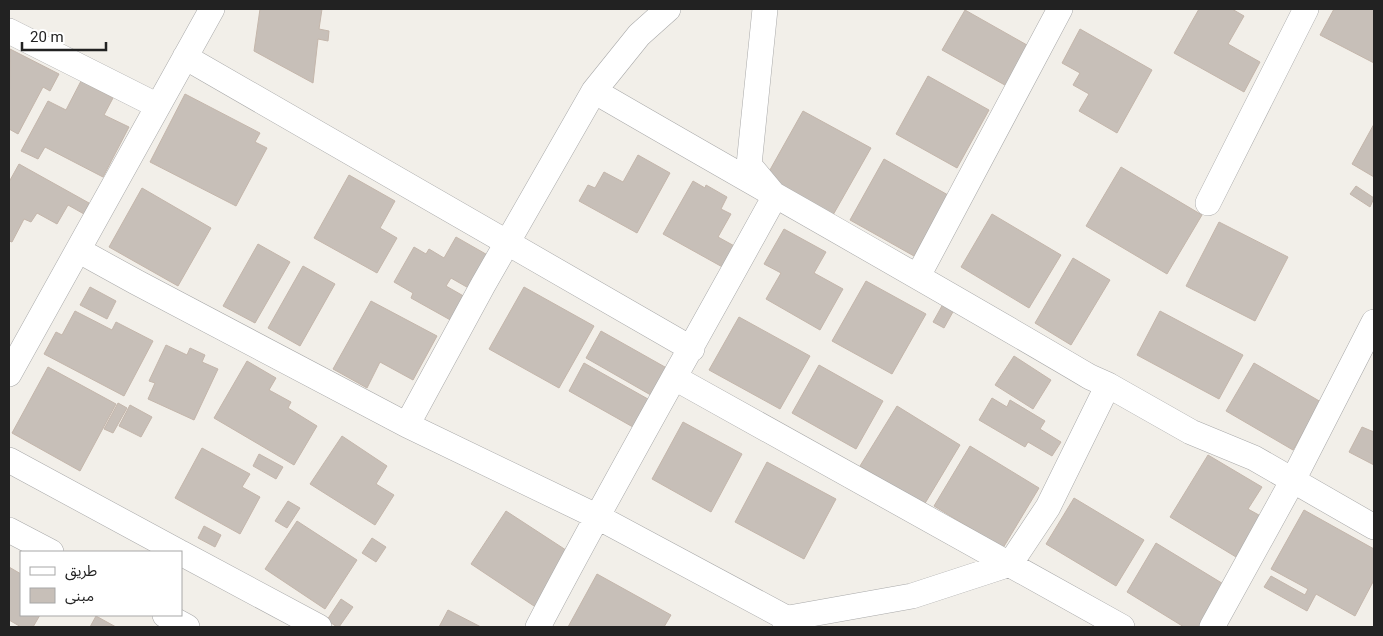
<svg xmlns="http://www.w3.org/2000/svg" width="1383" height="636" viewBox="0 0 1383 636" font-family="Roboto,'Noto Sans Arabic',sans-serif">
<rect width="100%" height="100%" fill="#f2efe9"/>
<path fill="#c7bfb8" stroke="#c4b6ab" d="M260,9h62l-3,20 10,2 -1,10 -10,-2 -5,44 -59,-32z
M1199,9h33l12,7 -16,28 32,18 -16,30 -70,-39z
M1334,9h40v54l-54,-28z
M965,10l69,39 -22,40 -70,-39z
M1080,29l72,41 -35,63 -38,-22 10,-17 -16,-9 7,-12 -18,-10z
M10,49l49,25 -9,17 -7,-4 -25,47 -9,-5z
M928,76l61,34 -32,58 -61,-34z
M81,81l32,17 -9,17 25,12 -26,50 -58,-30 -7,12 -17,-8 27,-50 18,9z
M185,94l75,39 -5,9 12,6 -31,58 -86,-44z
M803,111l68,37 -38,67 -67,-38z
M1374,124v53l-22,-13z
M638,155l32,18 -33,60 -58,-32 9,-16 7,3 9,-16 19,10z
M884,159l64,36 -34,61 -64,-36z
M19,164l70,39 -5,11 -16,-9 -11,19 -20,-11 -6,9 -7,-3 -12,23 -3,-1v-59z
M1121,167l81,48 -35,59 -81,-48z
M349,175l46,26 -15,27 17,10 -20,35 -63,-35z
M693,181l12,7 1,-3 21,12 -6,12 10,5 -13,23 20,11 -12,21 -63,-35z
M1356,186l18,12 -4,9 -20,-13z
M142,188l69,40 -33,58 -69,-39z
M992,214l69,41 -32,53 -68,-41z
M1219,222l69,35 -33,64 -69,-35z
M784,229l42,23 -12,21 29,16 -23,41 -54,-31 15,-26 -17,-9z
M456,237l35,20 -19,33 -21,-12 -5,8 21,12 -13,24 -43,-24 2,-5 -19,-11 20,-35 12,7 3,-5 15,9z
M258,244l32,18 -35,61 -32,-17z
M1073,258l37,22 -39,65 -36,-22z
M303,266l32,18 -35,62 -32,-18z
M866,281l60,33 -34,60 -60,-33z
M90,287l26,14 -9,18 -27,-14z
M524,287l70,39 -35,62 -70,-39z
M371,301l66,35 -24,44 -33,-18 -13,26 -34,-19z
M943,304l11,6 -10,18 -11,-6z
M75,311l37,19 4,-8 37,19 -29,55 -80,-42 12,-22 6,3z
M1160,311l83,44 -24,44 -82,-44z
M739,317l71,39 -30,53 -71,-39z
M601,331l71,40 -16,27 -70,-40z
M166,345l21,10 3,-7 15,7 -3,7 16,7 -24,51 -46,-21 7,-16 -6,-2z
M1014,356l37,24 -18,29 -38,-24z
M247,361l29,17 -7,12 22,12 -3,6 29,18 -23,39 -80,-47z
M584,363l71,40 -15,28 -71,-40z
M1254,363l67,39 -28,48 -67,-39z
M819,365l64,36 -27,48 -64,-36z
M48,367l68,37 -36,67 -68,-38z
M992,398l15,9 3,-7 35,21 -5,8 21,13 -9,14 -24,-14 -3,5 -46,-27z
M118,403l9,5 -14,25 -9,-4z
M130,405l22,12 -11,20 -22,-11z
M897,406l63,39 -36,60 -64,-39z
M683,422l59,32 -31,58 -59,-33z
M1362,427l12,5v33l-25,-13z
M342,436l45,30 -11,18 18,11 -19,30 -65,-41z
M970,446l69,42 -36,60 -69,-42z
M202,448l48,26 -8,13 18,10 -20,37 -65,-36z
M259,454l24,13 -7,12 -23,-13z
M1208,455l54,32 -14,22 18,10 -25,41 -71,-43z
M767,462l69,37 -32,60 -69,-37z
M1074,498l70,42 -28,46 -70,-42z
M288,501l12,7 -13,20 -12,-7z
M1304,510l70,39v31l-19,36 -39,-22 -9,17 -43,-24 7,-11 34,19 3,-6 -37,-20z
M506,511l66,43 -35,54 -66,-44z
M297,521l60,39 -32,49 -60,-40z
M204,526l17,9 -6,12 -17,-9z
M372,538l14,9 -10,15 -14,-9z
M1156,543l69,42 -25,42h-16l-57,-35z
M9,567l12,7v41h19l-7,12h-12l-12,-7z
M597,574l74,41 -7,12h-96z
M341,599l12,8 -14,20h-2l-10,-7z
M448,610l33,17h-42z
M96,616l20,11h-26z"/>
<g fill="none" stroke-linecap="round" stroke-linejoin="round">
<defs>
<path id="minor" d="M9,31l149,75
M185,57l507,292
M594,91c165,96 332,189 496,286l18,8 -60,122 -38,57 -98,32 -123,22 -4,9
M1208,203l98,-194
M78,250l58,32 271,143 189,91 207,111
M918,276l142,-267
M9,374l203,-365
M675,378l447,249
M1108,385l83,47 63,26 120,69
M407,425l76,-140 111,-194 45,-56 29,-26
M9,460l170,92
M9,530l42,22
M181,553l138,74
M165,615l22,12
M538,627c76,-145 158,-287 237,-431l-26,-31 16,-156
M1212,627l81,-147 81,-158"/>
</defs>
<use href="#minor" stroke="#a9a9a9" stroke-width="26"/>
<use href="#minor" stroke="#fff" stroke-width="25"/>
</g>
<rect width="1383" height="636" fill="none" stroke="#222222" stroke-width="20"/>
<rect x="20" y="551" width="162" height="65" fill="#ffffff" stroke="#a7a7a7"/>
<rect x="30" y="567" width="25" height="8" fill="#ffffff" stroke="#a7a7a7"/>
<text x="65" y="576" font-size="15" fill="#222222">طريق</text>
<rect x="30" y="588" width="25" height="15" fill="#c7bfb8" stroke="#a7a7a7"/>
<text x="65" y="601" font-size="15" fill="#222222">مبنى</text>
<path d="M22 42v8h84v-8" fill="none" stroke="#222222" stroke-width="2.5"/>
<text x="30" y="42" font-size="15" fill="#222222" stroke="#ffffff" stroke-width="4" paint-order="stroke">20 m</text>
</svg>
